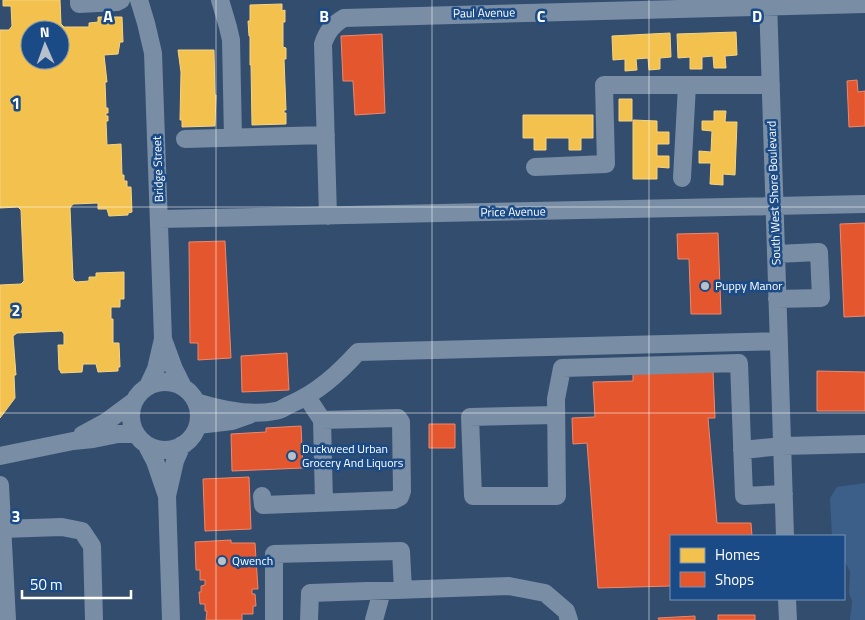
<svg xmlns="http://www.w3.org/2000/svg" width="865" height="620" viewBox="0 0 865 620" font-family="'Titillium Web',sans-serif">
<rect width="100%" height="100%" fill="#324d6e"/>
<path fill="#3c5f89" d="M865,483v137h-15l2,-19 -3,-8 1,-21 -6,-13v-23h-12l-2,-38 7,-11z"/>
<path fill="#f2c14e" stroke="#f6d483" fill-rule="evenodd" d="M3,0h57l1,24 3,3h25v-4l9,-1v-5h24l1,25h-3l-2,12 -14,1 3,27h-2l1,26h2v5h-2v3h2v5h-2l1,24 14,-1 1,31h2v6h3v6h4l1,25 -4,1v2l-19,1 -2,-7h-9v-6l-25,1 -3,4 3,71 3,3 13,-1v-4h7v-4l28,-1v27h-4v8h-9v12h2v24h6l1,24h-2v4l-20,1 -2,-8h-13l-1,8 -21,1 -1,-3h-1l-1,-25h6v-11l-2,-3 -45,2 -4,3 3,39h-2l1,23 -15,20v-133l21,-1 3,-3 -3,-71 -3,-3 -18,1v-178h9l3,-4 -1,-20h-8zM30,30h30v30h-30z
M282,4v7l3,-1v12h-2v25l3,1v11h-2l2,51h-2v3h2v11l-34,1 -1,-60h-1v-29h-1l-1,-15h2v-16z
M736,32l1,23 -12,1 1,12h-12l-1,-12 -11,1v12h-12v-12l-12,1 -1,-24z
M670,33l1,24 -11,1v11l-11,1 -1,-12 -12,1 1,11 -12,1v-12l-12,1 -1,-24z
M178,50h36l1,45h1l-1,31 -33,1v-7h-2l1,-48z
M619,99h13v22h-13z
M714,111h12l-1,11h12l-2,53 -12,-1v11l-13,-1 1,-21h-12v-12l12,1 1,-21 -10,-1v-9h12z
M523,115h70v23h-12v12h-12v-12h-23v12h-12v-12h-11z
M633,120l24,1v11h12v12h-12v12h12v12l-12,-1v12h-24z"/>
<path fill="#e4572e" stroke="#ec896d" d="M382,34l3,79 -30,2 -2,-34h-10l-2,-45z
M857,80l1,12 7,-1v35l-16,1 -2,-46z
M865,223v93l-21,1 -4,-93z
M718,233l3,81h-30l-2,-55h-11l-1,-25z
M225,241l6,117 -33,2v-17h-8l-1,-101z
M287,353l2,37 -47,2 -1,-36z
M713,371l2,47h-7l9,105h34l1,13h-81v50l-73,2 -11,-145 -14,1 -1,-26 23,-1 -2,-35 40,-1v-9z
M817,371l48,1v39h-48z
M429,424h26v24h-26z
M301,426l2,42 -71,3 -1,-37 35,-2v-4z
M249,477l2,52 -46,2 -2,-52z
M231,540v3h24l3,46h-6v5h3l1,12h-3v8h-11v6h-36l1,-9h-2v-7h-5l-1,-12h2v-6l4,-1v-5h-5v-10h-4l-1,-28z
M718,615h37v5h-37z
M695,616v4h-36l-1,-2z"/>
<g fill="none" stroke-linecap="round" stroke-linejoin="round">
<path stroke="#798da4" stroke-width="18" d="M79,0v4l38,-2 4,-2
M139,0l7,23 7,30 10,286 -7,30 -8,17
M220,0l8,27 3,13 2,98
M768,0l17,536
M185,139l141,-4
M535,167l71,-3 -2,-79h167
M682,178l5,-93
M328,216l-5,-172c4,-12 9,-19 21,-26l521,-14
M160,219l705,-15
M776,254l43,-2 2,46 -44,1
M163,339l11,30 9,18
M131 416a34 34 0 1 1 68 0a34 34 0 1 1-68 0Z
M307,397l15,23 2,82
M196,402c23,7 55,14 79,9 5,0 10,-4 14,-6 28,-12 49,-31 69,-53l421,-11
M556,415l-86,2 3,79h84l-1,-97 6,-31 177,-5 5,133 40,-2
M198,425l34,-4 17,-6
M82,435l24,-13 27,-20
M146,444l9,17 12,35
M742,450l41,-4 82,-2
M0,456l73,-15 20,-2 25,-5h17
M0,485l7,135
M262,496l1,9 131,-5 6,-3 2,-6 -1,-69 -3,-4 -76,2
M2,529l60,-2 20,4 10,15 2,74
M787,599l1,21
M171,620l-4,-124 8,-35 7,-16
M274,620v-66l127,-3 2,39
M309,620l1,-27 199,-7 36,7 21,18 3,9
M374,620l8,-29"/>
</g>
<path fill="none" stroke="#fff" stroke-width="1" stroke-opacity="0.55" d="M216,0v620M432,0v620M649,0v620M0,207h865M0,413h865"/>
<g fill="#b7c1cc" stroke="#1a4b86" stroke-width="2">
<circle cx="705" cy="286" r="5"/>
<circle cx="292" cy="456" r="5"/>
<circle cx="222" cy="561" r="5"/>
</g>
<g text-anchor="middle" stroke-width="5" stroke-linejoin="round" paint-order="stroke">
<g font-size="12" fill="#fff" stroke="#1a4b86">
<text transform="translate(484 13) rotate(-1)" y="4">Paul Avenue</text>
<text transform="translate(158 169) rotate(-92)" y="4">Bridge Street</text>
<text transform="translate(774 193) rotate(-92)" y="4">South West Shore Boulevard</text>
<text transform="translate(513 212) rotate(-1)" y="4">Price Avenue</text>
</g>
<g font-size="12" fill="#fff" stroke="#1a4b86" text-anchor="start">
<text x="715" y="290">Puppy Manor</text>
<text x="302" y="453">Duckweed Urban<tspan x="302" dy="14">Grocery And Liquors</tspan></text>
<text x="232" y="565">Qwench</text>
</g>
</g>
<g font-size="16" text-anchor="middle" font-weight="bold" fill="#fff" stroke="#1a4b86" stroke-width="5" stroke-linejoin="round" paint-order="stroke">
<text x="108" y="22">A</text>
<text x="324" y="22">B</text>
<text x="541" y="22">C</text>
<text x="757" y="22">D</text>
<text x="16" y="109">1</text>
<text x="16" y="316">2</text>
<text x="16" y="522">3</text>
</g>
<rect x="670" y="535" width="175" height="65" fill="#1a4b86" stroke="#7693b6"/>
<rect x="680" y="548" width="25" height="15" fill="#f2c14e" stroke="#7693b6"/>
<text x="715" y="560" font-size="15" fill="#ffffff">Homes</text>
<rect x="680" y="572" width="25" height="15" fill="#e4572e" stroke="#7693b6"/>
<text x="715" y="585" font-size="15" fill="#ffffff">Shops</text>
<g transform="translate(45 45) rotate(358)"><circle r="24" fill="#1a4b86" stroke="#7693b6"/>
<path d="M0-4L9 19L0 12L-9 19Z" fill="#b7c1cc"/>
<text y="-8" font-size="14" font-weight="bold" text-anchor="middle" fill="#ffffff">N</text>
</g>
<path d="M22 590v8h109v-8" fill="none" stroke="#ffffff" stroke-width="2.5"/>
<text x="30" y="590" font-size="15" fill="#ffffff" stroke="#1a4b86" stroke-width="4" paint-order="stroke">50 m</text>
</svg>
